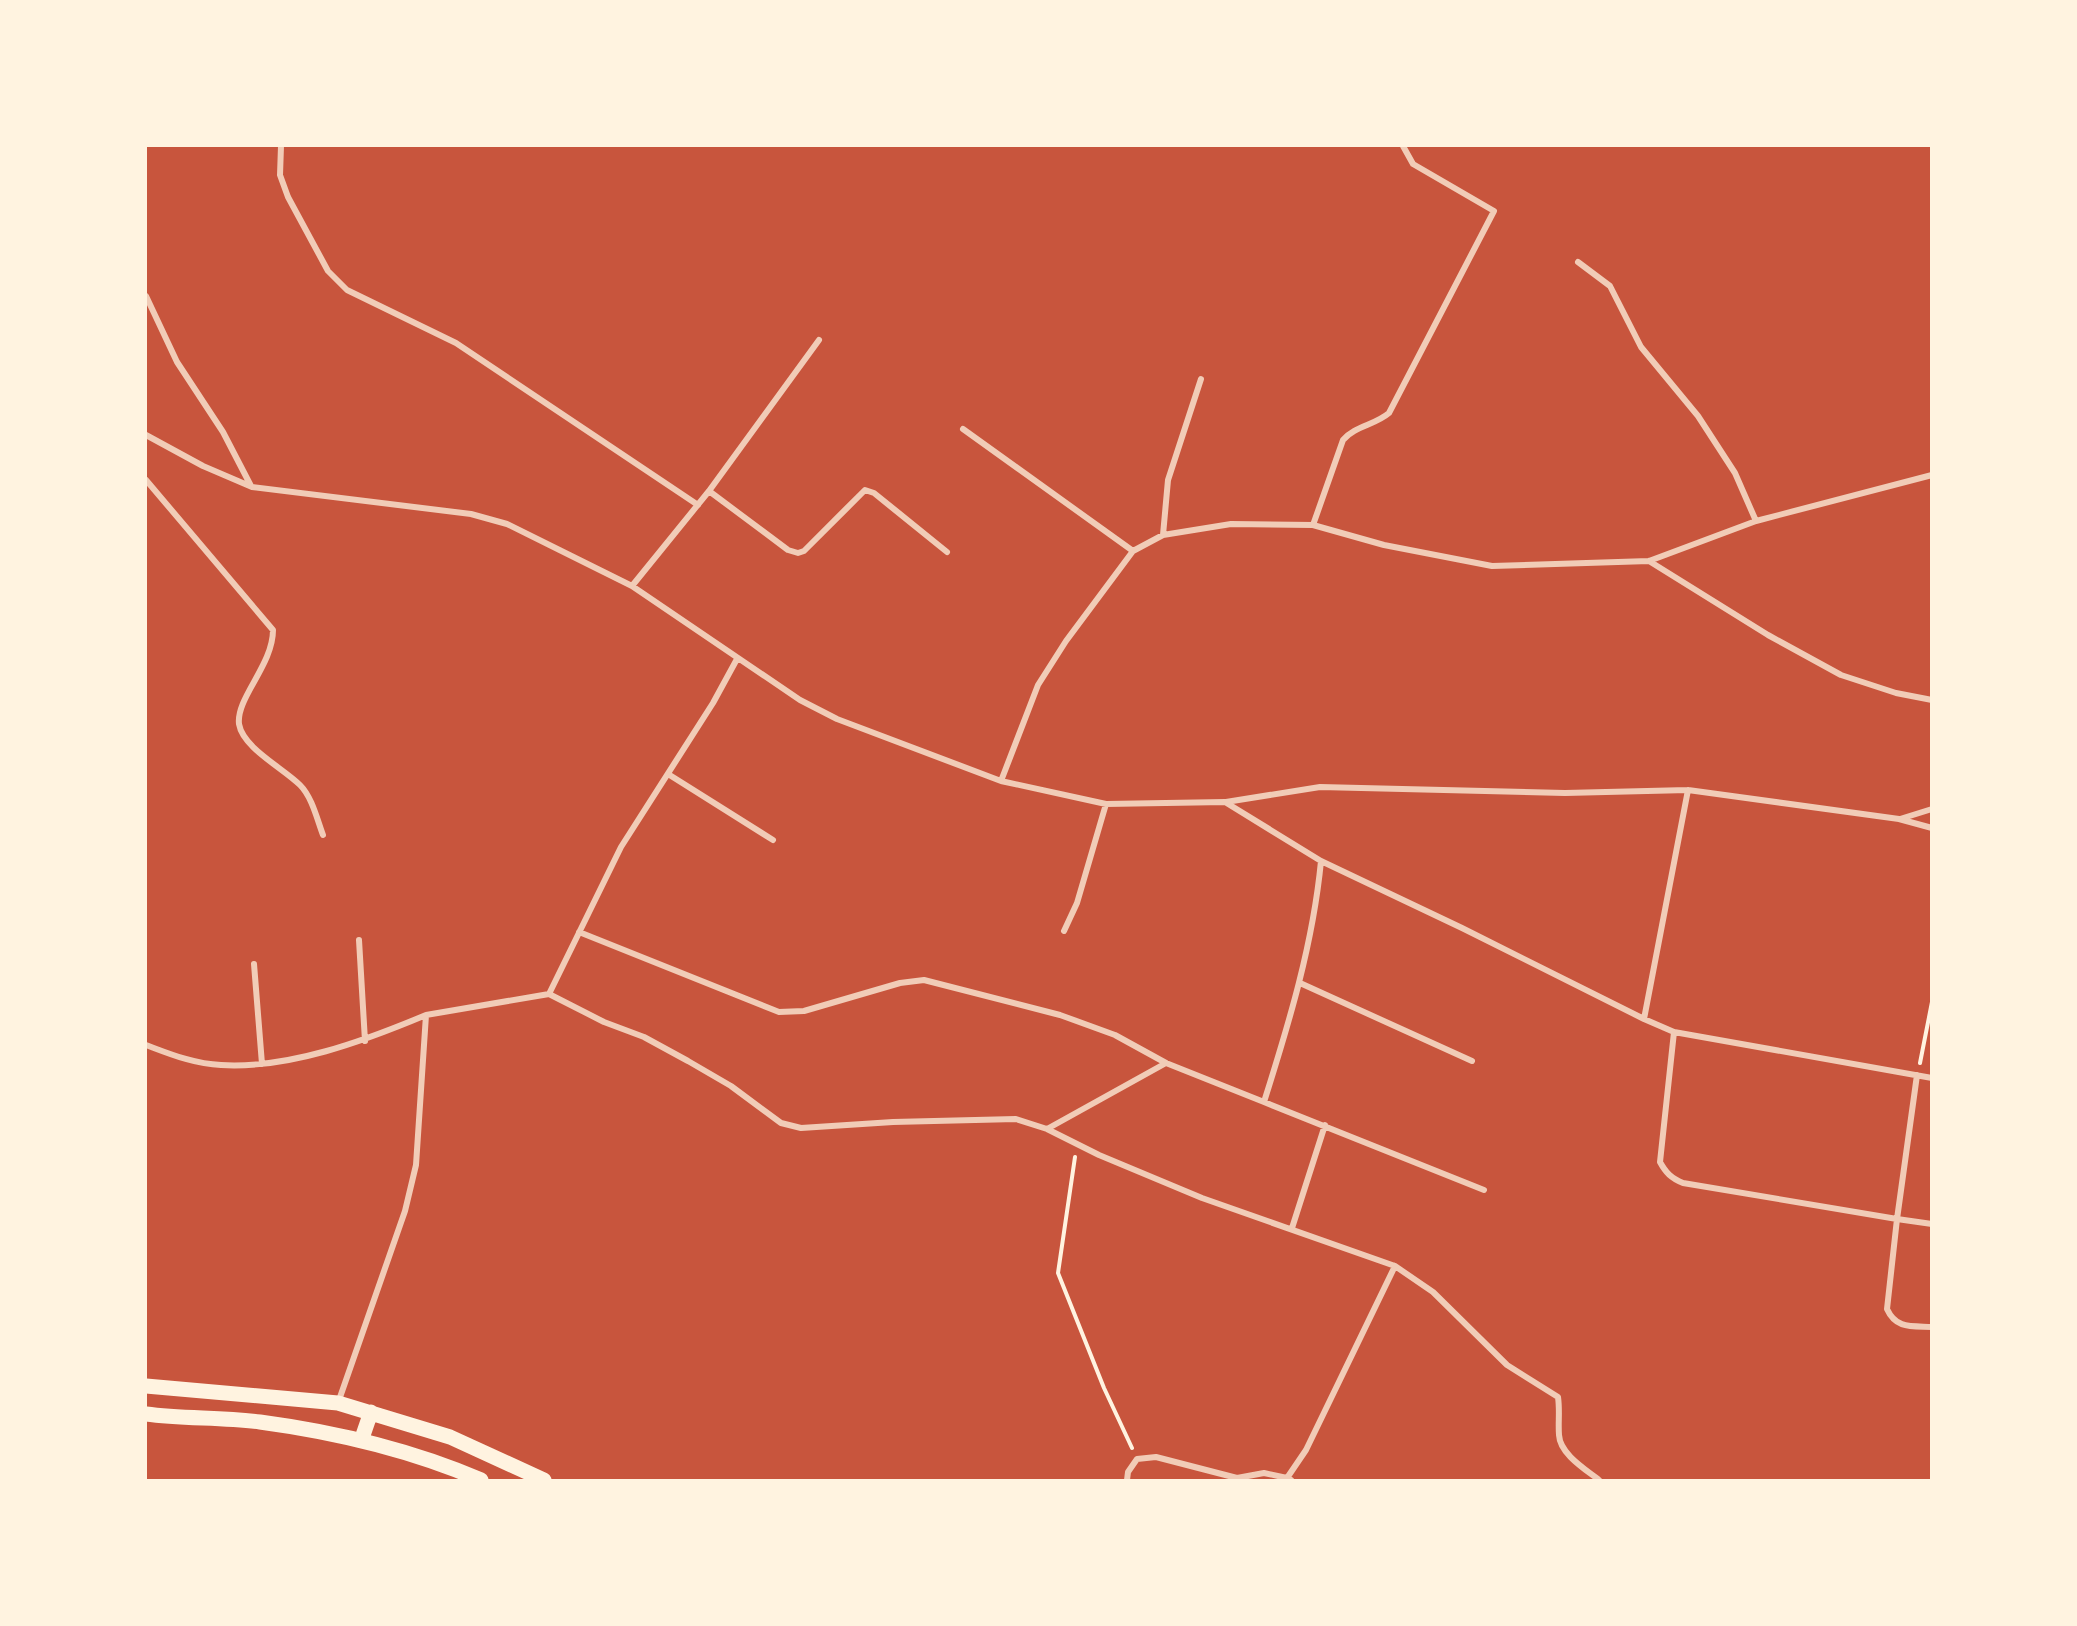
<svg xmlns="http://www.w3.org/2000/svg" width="2077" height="1626" viewBox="0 0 2077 1626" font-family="Raleway,sans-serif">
<rect width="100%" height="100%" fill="#c8553d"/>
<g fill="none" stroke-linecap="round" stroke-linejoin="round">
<path stroke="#fff3e0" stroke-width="4" d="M1920,1063l12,-61
M1075,1157l-17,116 46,115 28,60"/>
<path stroke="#f1ccb7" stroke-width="6" d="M281,146l-1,29 8,22 40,74 19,19 109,53 242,162
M1578,262l32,24 31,61 57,69 37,57 21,48
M146,296l31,66 46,70 28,54
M963,429l170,122
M146,435l57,31 49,21 219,27 36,10 125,62 168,114 37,19 164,62 105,23 119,-2 96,59 141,67 182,91 30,13 258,46
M146,480l127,150c0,35 -37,68 -34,94 4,24 44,44 61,61 12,12 17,34 23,50
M709,491l79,59 10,3 6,-2 61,-61 9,3 73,59
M1313,525l30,-85c12,-14 32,-15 46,-27l105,-202 -81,-47 -10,-18
M1163,535l5,-55 33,-101
M1649,561l119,74 73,40 55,18 36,7
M632,586l77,-95 110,-151
M668,774l105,66
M1001,781l37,-96 28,-44 67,-90 30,-16 68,-11 82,1 71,20 108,21 157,-5 107,-40 176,-46
M1226,802l94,-15 245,6 123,-3 211,29 33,9
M1900,819l32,-10
M1064,931l13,-28 29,-99
M579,932l200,80 25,-1 96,-28 24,-3 136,35 55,20 51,28 98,39c25,-79 49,-158 57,-241
M359,940l6,101
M254,964l8,100
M1300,983l172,78
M549,994l72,-147 92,-144 24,-44
M426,1015l123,-21 55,28 40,15 44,24 43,25 50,37 20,5 92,-6 123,-3 31,10 119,-66
M1644,1019l44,-229
M1674,1032l-14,130c6,11 11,16 23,21l214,36 -10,90c9,20 24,17 45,18
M146,1045c24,9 48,19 75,20 68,4 143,-24 205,-50l-10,150 -11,46 -67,192
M1917,1075l-20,144 35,5
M1264,1102l220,88
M1047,1129l52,26 103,43 193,68 38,26 74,73 51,32c2,14 0,25 1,38 1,19 26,34 40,45
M1292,1228l33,-103
M1127,1480l1,-8 9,-13 19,-2 81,21 27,-5 23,5
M1291,1480l-4,-2 19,-28 89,-184"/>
<path stroke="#fff3e0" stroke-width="15" d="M146,1386l192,17 112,34 94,43
M146,1414c37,5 76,3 114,8 75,10 151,28 221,58
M361,1441l10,-29"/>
</g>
<rect width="2077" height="1626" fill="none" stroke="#fff3e0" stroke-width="294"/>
</svg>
